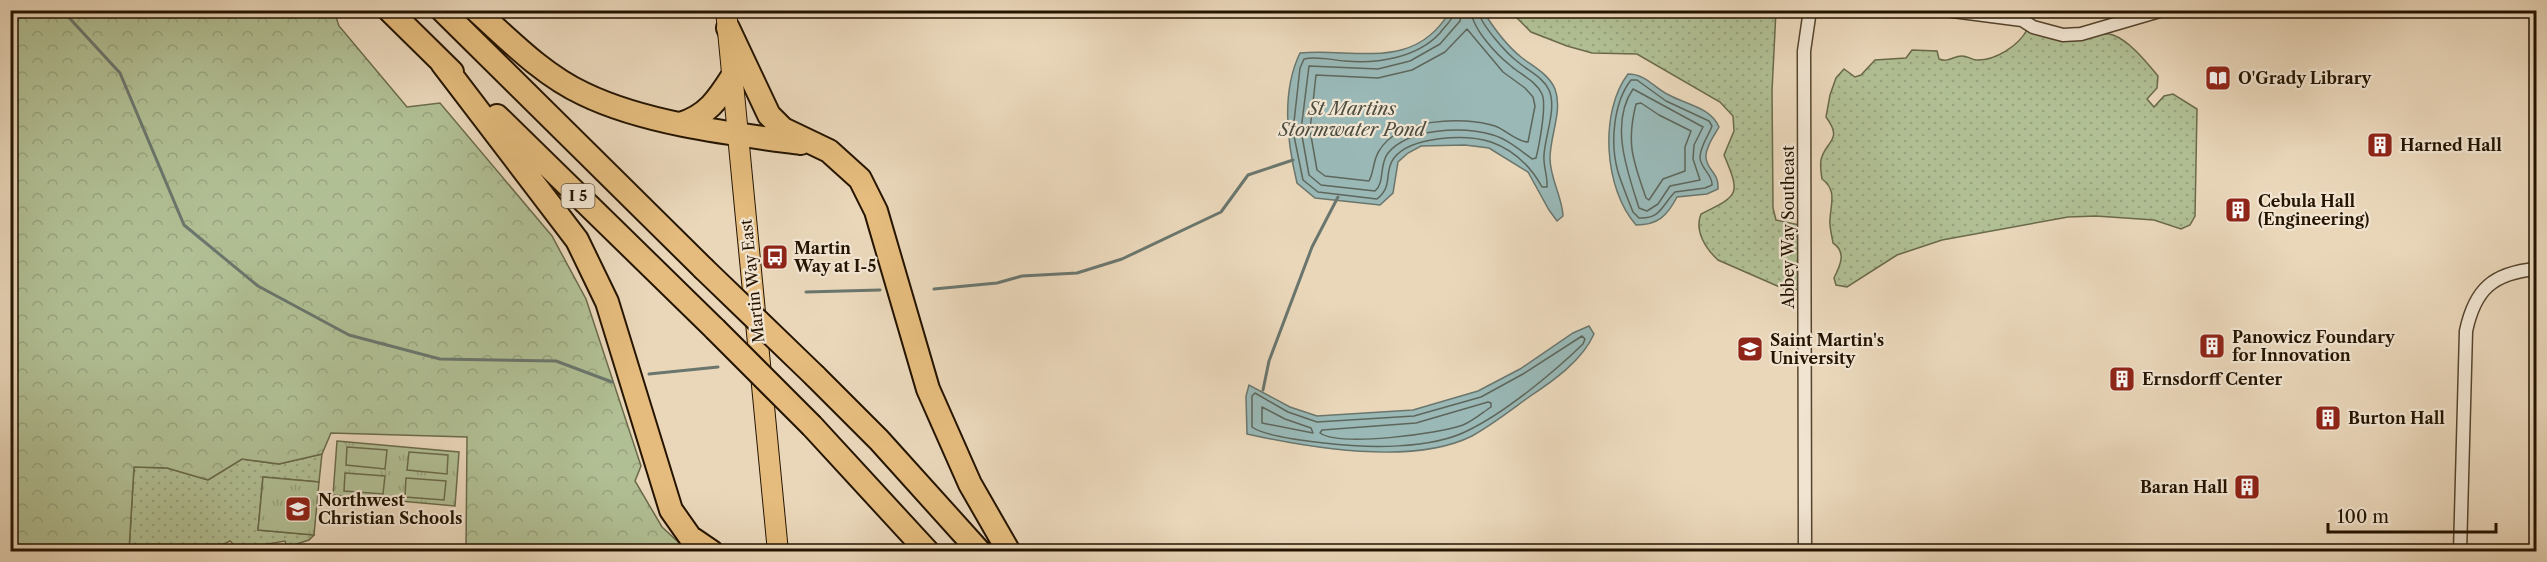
<svg xmlns="http://www.w3.org/2000/svg" width="2547" height="562" viewBox="0 0 2547 562" font-family="'Libre Caslon Text',serif">
<defs>
<pattern id="grass-dots" width="8" height="8" patternUnits="userSpaceOnUse" patternTransform="scale(1.5)"><rect width="8" height="8" fill="#b1bf94"/><path d="M2 2h.1M6 6h.1" fill="none" stroke="#98a37e" stroke-width="1.8" stroke-linecap="round"/></pattern>
<pattern id="forest-crowns" width="20" height="18" patternUnits="userSpaceOnUse" patternTransform="scale(1.5)"><rect width="20" height="18" fill="#b1bf94"/><path d="M2 6a3 3 0 1 1 6 0M12 15a3 3 0 1 1 6 0" fill="none" stroke="#98a37e"/></pattern>
<pattern id="park-tufts" width="24" height="20" patternUnits="userSpaceOnUse" patternTransform="scale(1.5)"><rect width="24" height="20" fill="#b1bf94"/><path d="M3 7l-1-3M5 7V3M7 7l1-3M15 17l-1-3M17 17v-4M19 17l1-3" fill="none" stroke="#98a37e"/></pattern>
</defs>
<rect width="100%" height="100%" fill="#ead7ba"/>
<filter id="stains"><feTurbulence type="fractalNoise" baseFrequency=".00333" numOctaves="4"/><feColorMatrix values="0 0 0 0 .2 0 0 0 0 .09 0 0 0 0 .02 0 0 0 .5 -.17"/></filter>
<radialGradient id="worn" r=".72"><stop offset=".6" stop-color="#630" stop-opacity="0"/><stop offset="1" stop-color="#630" stop-opacity=".3"/></radialGradient>
<path fill="url(#grass-dots)" stroke="#6a6a4a" stroke-width="1.5" d="M1510,11h266l-4,80 1,117 3,12 24,5 -1,64 -10,2 -71,-31c-12,-11 -24,-29 -17,-46 38,-19 40,-19 23,-59l10,-24 -1,-15 -13,-14 -83,-48 -45,-1 -25,-7 -36,-14z
M2027,30c14,5 26,11 40,11 15,0 33,-11 46,-6 17,6 34,28 45,41l-1,12 -10,11 7,8 10,-11 9,-2 24,15 -2,107 -5,9 -9,4 -27,-9 -58,-4 -28,1 -126,23 -45,15 -50,32 -11,-2 -2,-7c6,-12 13,-26 -1,-35 -1,-7 -4,-17 -3,-24 1,-16 7,-29 -8,-40 -1,-6 -2,-13 -1,-19 4,-19 23,-19 5,-43l4,-22 6,-17 8,-9 11,8 6,-2 14,-15 31,-2 6,-8 25,1 2,8c9,4 14,-3 23,-3 5,0 9,3 14,4 19,1 42,-14 51,-30z
M322,454l-3,28 -56,-5 -5,53 56,5 -5,5 -22,7 -2,-6 -47,8 -8,-8 -21,10 -80,1 5,-85 33,1 41,12 34,-21 37,5z"/>
<path fill="url(#forest-crowns)" stroke="#6a6a4a" stroke-width="1.5" d="M10,11h324l5,15 68,81 33,-4 112,133 34,63 55,167 -6,15 27,46 26,24h-222l1,-114 -136,-4 -9,21 -43,10 -37,-5 -34,21 -41,-12 -33,-1 -5,84h-118z"/>
<path fill="url(#park-tufts)" stroke="#6a6a4a" stroke-width="1.5" d="M337,441l122,11 -4,54 -122,-11z
M263,477l56,5 -5,53 -56,-5z"/>
<path fill="#b1bf94" stroke="#6a6a4a" stroke-width="1.5" d="M2536,387v80l-5,-6z
M347,447l40,3 -2,19 -39,-4z
M409,452l39,3 -1,19 -40,-4z
M345,473l40,3 -2,18 -39,-3z
M406,478l40,3 -2,19 -39,-3z"/>
<path fill="#99b8b6" stroke="#6a766d" stroke-width="1.5" d="M1450,11h33c10,16 23,34 38,46 11,9 28,17 34,32 8,21 -5,47 -5,69 0,21 12,38 13,58l-6,5 -8,-11 -21,-38 -39,-24 -24,-3 -44,1 -13,7 -10,9 -5,31 -13,12 -65,-7 -18,-15c-10,-41 -16,-91 3,-130 55,-5 115,19 150,-42z
M1628,74c18,0 26,14 41,21 18,10 41,12 50,32 -5,9 -14,21 -13,31 2,14 13,14 12,31l-11,5 -30,3c-10,19 -19,28 -41,28 -32,-36 -37,-113 -8,-151z
M1589,326l5,8c-12,27 -41,47 -65,63 -18,13 -37,28 -57,39 -60,30 -162,12 -225,-2l-1,-38 3,-11 41,22 27,9 96,-6 65,-19 42,-22 53,-36z"/>
<g fill="none" stroke-linecap="round" stroke-linejoin="round">
<path stroke="#5e665b" stroke-width="1.5" d="M1455,10c-1,9 -10,16 -15,23 -23,25 -63,31 -95,28 -13,-1 -28,-5 -41,-2l-4,9 -7,63 10,49 15,12 59,7c17,-13 6,-27 17,-41 17,-22 72,-24 97,-16 23,8 40,25 51,45h5c1,-10 -4,-21 -3,-32 1,-19 13,-47 5,-65 -6,-13 -21,-19 -31,-28 -11,-8 -38,-38 -40,-52
M1462,10l-2,11 -20,23 -30,17 -32,8 -69,-3 -8,64 8,45 12,10 54,6c10,-8 4,-27 13,-38 21,-25 75,-27 105,-18 14,4 27,15 39,24l4,-1c3,-12 11,-53 6,-64 -6,-13 -21,-19 -31,-28 -14,-11 -39,-37 -40,-56
M1467,29l36,43 22,16 8,9 2,9 -7,36c-11,0 -22,-12 -33,-16 -32,-10 -97,-8 -116,25 -6,9 -5,21 -10,30l-44,-5 -8,-6 -7,-40 6,-55 62,3 34,-8 33,-18z
M1631,80h6l29,21 43,20 3,5c-4,11 -12,20 -12,32 1,11 13,17 12,27l-7,3 -30,4c-13,13 -14,27 -36,26l-6,-6c-5,-13 -11,-27 -15,-40 -8,-28 -5,-69 13,-92z
M1633,89l70,38 -9,18 -1,14 7,21 -30,6 -12,18 -11,7 -8,-3c-11,-35 -30,-84 -6,-119z
M1641,103l18,12 32,16 -6,16v24l-22,8 -14,21 -3,-2c-13,-38 -20,-54 -10,-94z
M1582,336l3,3 -2,5c-29,28 -77,68 -114,86 -38,20 -103,18 -145,13 -18,-2 -58,-6 -72,-16v-31l3,-3 33,19 29,10 97,-6 67,-19 42,-23z
M1488,402l3,1v4c-9,6 -18,14 -28,18 -25,9 -123,22 -143,8l2,-3 94,-7z
M1262,407l23,12 26,9 2,5 -51,-10z"/>
<path stroke="#6a766d" stroke-width="3" d="M62,10l58,63 64,152 74,61 91,49 91,24 116,2 56,21
M934,289l63,-6 25,-7 55,-3 45,-14 99,-47 27,-37 45,-15
M806,292l74,-2
M649,374l69,-7
M1263,390l6,-29 43,-114 26,-50"/>
<defs>
<path id="minor" d="M1945,10l77,10 11,7 30,8 18,-1 82,-24
M1805,552l-1,-501 6,-41
M2460,552l6,-221c9,-42 27,-58 70,-62"/>
<path id="primary" d="M726,10l52,542"/>
<path id="motorway" d="M389,10l63,62
M442,10l261,258
M476,10c33,30 67,65 108,84 62,30 149,40 217,49
M728,28l41,87 14,14 46,22 31,28 16,32 52,178 42,95 39,68
M442,63l135,177 30,62 64,208 19,27 22,15
M497,116l218,213
M680,124c27,-8 38,-25 52,-47
M815,376l64,64 101,112
M812,426l116,126"/>
</defs>
<use href="#minor" stroke="#56452e" stroke-width="15"/>
<use href="#primary" stroke="#241400" stroke-width="22"/>
<use href="#motorway" stroke="#241400" stroke-width="26"/>
<use href="#minor" stroke="#f1e5d2" stroke-width="12"/>
<use href="#primary" stroke="#e5bc7d" stroke-width="20"/>
<use href="#motorway" stroke="#e5bc7d" stroke-width="22"/>
<defs>
<path id="motorway-bridge" d="M703,268l112,108
M715,329l97,97"/>
</defs>
<use href="#motorway-bridge" stroke="#241400" stroke-width="26" stroke-linecap="butt"/>
<use href="#motorway-bridge" stroke="#e5bc7d" stroke-width="22"/>
</g>
<defs>
<symbol id="library-square" viewBox="-11 -11 22 22"><rect x="-9" y="-9" width="18" height="18" rx="4" fill="#8f2418" stroke="#f1e5d2"/><path d="M-6-4Q-3-5.5-.7-3.5V5Q-3 3-6 4ZM6-4Q3-5.5 .7-3.5V5Q3 3 6 4Z" fill="#fff"/></symbol>
<symbol id="building-square" viewBox="-11 -11 22 22"><rect x="-9" y="-9" width="18" height="18" rx="4" fill="#8f2418" stroke="#f1e5d2"/><path d="M-4-6H4V6H1V3H-1V6H-4ZM-2.5-4.3h1.7v1.8h-1.7ZM.8-4.3h1.7v1.8H.8ZM-2.5-1h1.7V.8h-1.7ZM.8-1h1.7V.8H.8Z" fill="#fff"/></symbol>
<symbol id="bus-square" viewBox="-11 -11 22 22"><rect x="-9" y="-9" width="18" height="18" rx="4" fill="#8f2418" stroke="#f1e5d2"/><path d="M-5-6H5V4H4V6H2V4H-2V6H-4V4H-5ZM-3.5-4V0h7V-4ZM-3.5 1.2v1.5H-2V1.2ZM2 1.2v1.5H3.5V1.2Z" fill="#fff"/></symbol>
<symbol id="university-square" viewBox="-11 -11 22 22"><rect x="-9" y="-9" width="18" height="18" rx="4" fill="#8f2418" stroke="#f1e5d2"/><path d="M0-5L7-2L0 1L-7-2ZM-4 1L0 2.5L4 1V4Q0 6-4 4Z" fill="#fff"/></symbol>
<symbol id="school-square" viewBox="-11 -11 22 22"><rect x="-9" y="-9" width="18" height="18" rx="4" fill="#8f2418" stroke="#f1e5d2"/><path d="M0-5L7-2L0 1L-7-2ZM-4 1L0 2.5L4 1V4Q0 6-4 4Z" fill="#fff"/></symbol>
</defs>
<g fill-rule="evenodd">
<use href="#library-square" x="2203" y="63" width="30" height="30"/>
<use href="#building-square" x="2365" y="130" width="30" height="30"/>
<use href="#building-square" x="2223" y="195" width="30" height="30"/>
<use href="#bus-square" x="760" y="242" width="30" height="30"/>
<use href="#building-square" x="2197" y="331" width="30" height="30"/>
<use href="#university-square" x="1735" y="334" width="30" height="30"/>
<use href="#building-square" x="2107" y="364" width="30" height="30"/>
<use href="#building-square" x="2313" y="403" width="30" height="30"/>
<use href="#building-square" x="2232" y="472" width="30" height="30"/>
<use href="#school-square" x="283" y="494" width="30" height="30"/>
</g>
<g text-anchor="middle" stroke-width="4.5" stroke-linejoin="round" paint-order="stroke">
<rect fill="#f1e5d2" stroke="#62533f" stroke-width="1.5" x="561.5" y="184" width="33" height="24" rx="4.5"/>
<g font-size="15" font-weight="bold" fill="#241400">
<text x="578" y="201">I 5</text>
</g>
<g font-size="16" font-weight="bold" fill="#241400" stroke="#f1e5d2" text-anchor="start">
<text x="2238" y="84">O'Grady Library</text>
<text x="2400" y="151">Harned Hall</text>
<text x="2258" y="207">Cebula Hall<tspan x="2258" dy="18">(Engineering)</tspan></text>
<text x="794" y="254">Martin<tspan x="794" dy="18">Way at I-5</tspan></text>
<text x="2232" y="343">Panowicz Foundary<tspan x="2232" dy="18">for Innovation</tspan></text>
<text x="1770" y="346">Saint Martin's<tspan x="1770" dy="18">University</tspan></text>
<text x="2142" y="385">Ernsdorff Center</text>
<text x="2348" y="424">Burton Hall</text>
<text x="2228" y="493" text-anchor="end">Baran Hall</text>
<text x="318" y="506">Northwest<tspan x="318" dy="18">Christian Schools</tspan></text>
</g>
<g font-size="16" fill="#241400" stroke="#f1e5d2">
<text transform="translate(1788 227) rotate(-90)" y="6">Abbey Way Southeast</text>
<text transform="translate(752 281) rotate(-96)" y="6">Martin Way East</text>
</g>
<g font-size="18" font-style="italic" fill="#4d4d40" stroke="#f1e5d2">
<text x="1352" y="115">St Martins<tspan x="1352" dy="21">Stormwater Pond</tspan></text>
</g>
</g>
<rect width="2547" height="562" fill="none" stroke="#ead7ba" stroke-width="36"/>
<rect x="12" y="12" width="2523" height="538" fill="none" stroke="#241400" stroke-width="3"/>
<rect x="18" y="18" width="2511" height="526" fill="none" stroke="#241400" stroke-width="1.5"/>
<path d="M2328 523v9h168v-9" fill="none" stroke="#241400" stroke-width="3"/>
<text x="2337" y="523" font-size="18" fill="#241400" stroke="#f1e5d2" stroke-width="4.5" paint-order="stroke">100 m</text>
<rect width="100%" height="100%" filter="url(#stains)"/>
<rect width="100%" height="100%" fill="url(#worn)"/>
</svg>
